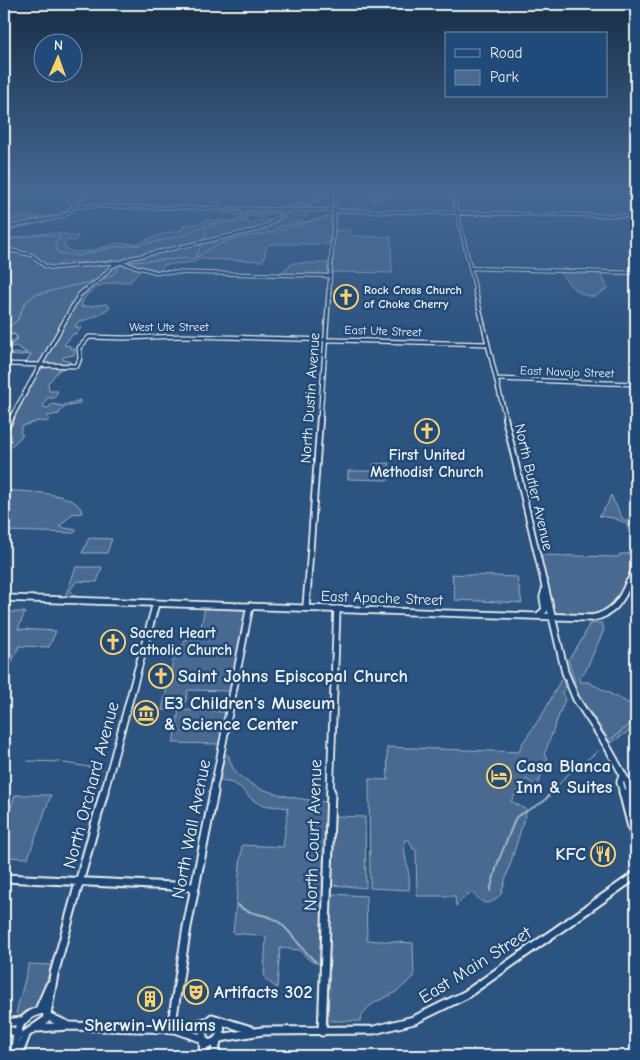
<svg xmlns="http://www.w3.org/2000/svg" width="640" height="1060" viewBox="0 0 640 1060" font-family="'Comic Neue',sans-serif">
<rect width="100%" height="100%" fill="#2c5481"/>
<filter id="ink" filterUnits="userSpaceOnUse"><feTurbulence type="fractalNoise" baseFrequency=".02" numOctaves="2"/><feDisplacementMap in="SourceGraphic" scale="10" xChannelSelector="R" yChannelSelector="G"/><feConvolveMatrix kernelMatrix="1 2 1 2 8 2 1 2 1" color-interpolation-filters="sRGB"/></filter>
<g filter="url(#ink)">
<path fill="#496b90" stroke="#9eaebc" d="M314,191h20v4l-29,10 7,3 -30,-1 11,-2z
M339,191h111l2,6 -9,-4h-27l-25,6 -8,-1 -9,6 -4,-11z
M69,207h2c-14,18 -47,14 -67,20v-6c5,-1 9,-6 14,-6 15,0 40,7 51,-8z
M231,209h36l-2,9 -21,-3 4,5 -2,2c11,3 12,-4 25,-1l-16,8 -138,32 -46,2c-4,-4 -10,0 -14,4l-10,-2 -14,-10 -29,-7v-10l3,2v-2c17,1 34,-6 52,-5 7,0 12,5 19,3l-3,5 -6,-1 -6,4 4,5 6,3 16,-1 30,-8 18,1 22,-9 24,-5 1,-5 13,-1 15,-5 4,4 4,-2h18l2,-3 3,2 -1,2h3l1,-2 -5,-4 1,-1 -13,-2 -6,2 2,-3z
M294,210l21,1 -7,2 -6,8 -8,3 -19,4 57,-12 -3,28h-59l-3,2 -4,15 -66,-2 -2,3 -31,3 -3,6 -37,-10 143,-32z
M335,230h15v6l41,1 1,36 -60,-1z
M4,250l26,6 14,11 7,2 61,-5 -14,16 -25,20 -6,16 -28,47h-13l5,-9 -16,2 -9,-2 21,-1 -11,-7 -12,2v-5l10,-2 3,-4 -1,-2 -12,-1z
M293,263h35v11h-49z
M126,265l16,4 -12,13c-19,-1 -44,3 -49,25l26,-3 3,3 -11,8 -22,8 -2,4 6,1 -5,6h-3l-9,11 6,1v3h5l-1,6 -11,2 -1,2 9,3 -4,3 -25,-1 36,-67 28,-24 13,-7z
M561,272l39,1 8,15c-4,2 -9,7 -13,8 -14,2 -29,-13 -34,-24z
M67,367l-8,3 -11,13 1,8h9l-4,7h-7l-4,9 5,1 4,-4 10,2 18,-6v3c-8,4 -17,1 -21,11l-12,2 2,3 -3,3 -7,-1 -17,5 -2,7 3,2 -19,18v-20l7,-8 29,-57z
M389,463v17l-41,-1v-8h25v-7z
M4,490c17,2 76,1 78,23l-10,1 -13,13 18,3 -3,3 -70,-2z
M611,495l11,23 13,6 1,35 -18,39 -6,8 -8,6 -7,2 -40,-1 -4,-5 -13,-53 78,2 2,-3h8l6,-9 -8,-22 -13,-5 -14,-2 8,-11z
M89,538l23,1 -5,14h-25z
M76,567h26l-5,15 -20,-1 -7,9 5,6 -10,1z
M452,574l65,3 5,26 -67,-3z
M205,607l39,2 2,2 -16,80 -42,-1 -4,20 42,2 -6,31 -3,1 -44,-1 6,-32 -17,-1 11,-49 12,-20 14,-4z
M4,612h21l-7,17 38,2 -7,16 -30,-1 -10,23 -1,-1 5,-13 -9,-1z
M602,623l2,7 -19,42 -7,5 3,5h7l48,25 -1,20 -24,16 -33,-49 -10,-34 15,-22 6,-14z
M561,679h2l2,11 -3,2 3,7 -21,56 4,3 -11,29 -11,-8 -15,22 16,9 -26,84c-11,12 -17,12 -27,0l-5,-1 -13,13 -1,-10h-38l-1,-46 -3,-1 -4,-9h-4c-4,10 7,34 4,50l-39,-2 -1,-109 19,1 -1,-33 132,5 3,-8 22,-32z
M225,754l4,2c4,36 69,43 97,46l-6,162c-10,-1 -15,-8 -20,-14l-20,-2 -3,40 -11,-8 -2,-7 2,-37 -33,-3 9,-88 41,2 5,-39c-8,-2 -20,-1 -28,-4 -20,-9 -13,-21 -40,-23z
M15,795h36l-23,63 -24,-1v-28z
M334,816l31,1 1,71 -34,-3z
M334,894l32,2 1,44 46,3 1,34c-7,5 -13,12 -20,16 -12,7 -30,11 -34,28h-30l-2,-1 3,-123z
M29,964l22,1c-6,19 -8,50 -32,51l-3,-3z"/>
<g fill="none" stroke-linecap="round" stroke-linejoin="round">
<path stroke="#a7b4c0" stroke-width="1" d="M441,191c28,16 65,6 95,0
M4,195l12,-4
M290,209l40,-18
M350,210l15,-6 12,-10 41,-3
M4,223l15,-5 23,1 1,3 -25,5 -14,8
M209,225l15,-7 -1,-2
M4,237l8,2 27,-5 22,3 -6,8 3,8 20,3 36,-9 26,-2 46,-10 10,-7 46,-7 -6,-7 46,-1
M204,240l2,-12
M195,258l7,-14
M126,262l69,-4 16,-10 19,-8 49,-9 65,-19
M100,281l15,-8 3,-4 -2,-3
M4,329l13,-8 8,-18 9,-8 59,-14
M4,334h10l4,4 -4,5 -10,3
M611,739l17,-13 4,-10 4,-2
M28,761l32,1
M64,763l38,6
M551,793l15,-17 32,-25"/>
<path stroke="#a7b4c0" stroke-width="2" d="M490,891l8,-29 18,-45 27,-15 9,-10
M237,904c9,11 30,9 42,18 13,10 23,29 37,40"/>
<defs>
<path id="secondary-far4" d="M452,191l24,101
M74,206l562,10
M215,208l7,-17
M4,228l56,-11 7,-3 14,-17 15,-6
M4,249l28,6 13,11 8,2 65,-6 38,10 174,4
M470,268l166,5
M83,292l17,-13 12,-13 19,-8 125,-28 12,-5 21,-16
M329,292l7,-101"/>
<path id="secondary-far3" d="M475,290l31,130
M4,364l73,2 3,-8 -1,-10 10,-11 35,1 59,-2 305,8
M496,379l140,5
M10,420l69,-125 6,-5
M320,420l9,-130"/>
<path id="secondary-far2" d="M505,418l39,165
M4,431l7,-13
M308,583l12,-165
M629,583l7,-18"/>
<path id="secondary-far1" d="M544,582l21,90 11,27 31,47 20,36 3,11
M4,598l588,20c21,-4 29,-17 37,-36
M306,607l2,-25
M538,616l7,-6 -2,-13 2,-7
M622,776l-2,6 3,11
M104,793l52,-190
M213,793l37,-187
M330,793l7,-184"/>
<path id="secondary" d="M623,792l13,51
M629,792l7,25
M4,878l191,9
M39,1010l11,-25
M47,1013l-2,-3c-13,1 -26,10 -28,24l6,2 23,-16 8,-46 50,-182
M47,1016l22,10
M4,1023l18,-2
M4,1028l13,5
M37,1028l33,-2 107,3 28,-7
M171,1029l16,-102 27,-135
M178,1030l25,9 5,5c12,-2 15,-11 11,-22
M322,1032l9,-240
M220,1038l42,-7 112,-1 40,-10 51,-25 171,-120
M203,1039v-13l9,-8 39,12
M203,1041l1,15
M14,1056l3,-22
M18,1056l8,-21
M214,1056l3,-15"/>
</defs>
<use href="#secondary-far4" stroke="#f4f1e8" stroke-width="4.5"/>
<use href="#secondary-far3" stroke="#f4f1e8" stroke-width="5.5"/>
<use href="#secondary-far2" stroke="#f4f1e8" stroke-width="8"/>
<use href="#secondary-far1" stroke="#f4f1e8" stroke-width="9"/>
<use href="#secondary" stroke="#f4f1e8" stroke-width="11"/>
<use href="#secondary-far4" stroke="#1f4a7a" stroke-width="2.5"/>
<use href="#secondary-far3" stroke="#1f4a7a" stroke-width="3"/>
<use href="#secondary-far2" stroke="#1f4a7a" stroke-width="4.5"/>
<use href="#secondary-far1" stroke="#1f4a7a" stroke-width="5.5"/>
<use href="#secondary" stroke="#1f4a7a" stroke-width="7"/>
</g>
</g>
<linearGradient id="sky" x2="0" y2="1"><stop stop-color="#182e47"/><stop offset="0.56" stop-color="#456792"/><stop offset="1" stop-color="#456792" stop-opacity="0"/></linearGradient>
<rect width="640" height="339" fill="url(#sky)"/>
<defs>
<symbol id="church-ring" viewBox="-11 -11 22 22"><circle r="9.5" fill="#1f4a7a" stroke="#ffd166" stroke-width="1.5"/><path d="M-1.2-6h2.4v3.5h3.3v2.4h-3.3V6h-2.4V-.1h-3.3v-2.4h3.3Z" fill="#ffd166"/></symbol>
<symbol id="museum-ring" viewBox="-11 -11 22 22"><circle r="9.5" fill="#1f4a7a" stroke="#ffd166" stroke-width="1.5"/><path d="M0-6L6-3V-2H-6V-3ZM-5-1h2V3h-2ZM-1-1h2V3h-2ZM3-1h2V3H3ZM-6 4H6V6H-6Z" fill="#ffd166"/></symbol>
<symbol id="hotel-ring" viewBox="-11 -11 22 22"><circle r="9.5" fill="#1f4a7a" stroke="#ffd166" stroke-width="1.5"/><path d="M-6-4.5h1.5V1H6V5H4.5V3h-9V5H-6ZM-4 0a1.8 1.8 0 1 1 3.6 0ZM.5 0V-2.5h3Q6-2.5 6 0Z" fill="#ffd166"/></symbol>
<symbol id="restaurant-ring" viewBox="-11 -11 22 22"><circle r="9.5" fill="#1f4a7a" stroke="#ffd166" stroke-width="1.5"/><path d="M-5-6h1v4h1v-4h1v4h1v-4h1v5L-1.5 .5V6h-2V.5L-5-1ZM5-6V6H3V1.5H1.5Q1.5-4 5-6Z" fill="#ffd166"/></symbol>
<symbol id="theatre-ring" viewBox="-11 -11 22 22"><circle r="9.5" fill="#1f4a7a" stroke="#ffd166" stroke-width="1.5"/><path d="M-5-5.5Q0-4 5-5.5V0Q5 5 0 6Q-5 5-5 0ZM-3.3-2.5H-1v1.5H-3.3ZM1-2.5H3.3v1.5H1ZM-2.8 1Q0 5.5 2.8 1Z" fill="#ffd166"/></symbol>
<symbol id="building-ring" viewBox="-11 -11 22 22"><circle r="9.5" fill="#1f4a7a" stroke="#ffd166" stroke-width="1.5"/><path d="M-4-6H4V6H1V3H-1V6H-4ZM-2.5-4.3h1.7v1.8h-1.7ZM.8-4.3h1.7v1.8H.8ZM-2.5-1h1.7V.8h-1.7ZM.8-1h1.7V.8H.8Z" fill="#ffd166"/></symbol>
</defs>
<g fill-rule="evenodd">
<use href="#church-ring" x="332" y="283" width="28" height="28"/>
<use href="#church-ring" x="413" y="417" width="28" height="28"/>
<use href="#church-ring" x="99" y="628" width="28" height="28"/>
<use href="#church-ring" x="147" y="662" width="28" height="28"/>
<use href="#museum-ring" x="132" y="699" width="28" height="28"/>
<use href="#hotel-ring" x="485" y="762" width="28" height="28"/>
<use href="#restaurant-ring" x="589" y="840" width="28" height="28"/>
<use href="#theatre-ring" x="182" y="978" width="28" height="28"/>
<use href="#building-ring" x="136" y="985" width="28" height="28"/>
</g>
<g text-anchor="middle" stroke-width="5" stroke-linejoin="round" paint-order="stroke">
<g font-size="12" font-weight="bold" fill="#f4f1e8" stroke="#1f4a7a" text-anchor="start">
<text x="364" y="294">Rock Cross Church<tspan x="364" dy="14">of Choke Cherry</tspan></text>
</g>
<g font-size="12" fill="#f4f1e8" stroke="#1f4a7a">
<text x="169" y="331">West Ute Street</text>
<text transform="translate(383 331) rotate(2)" y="4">East Ute Street</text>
<text transform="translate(567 372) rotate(2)" y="4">East Navajo Street</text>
</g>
<g font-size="15" fill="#f4f1e8" stroke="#1f4a7a">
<text transform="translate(310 398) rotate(-86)" y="5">North Dustin Avenue</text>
<text transform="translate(534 487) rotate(77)" y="5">North Butler Avenue</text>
<text transform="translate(382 598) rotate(2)" y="5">East Apache Street</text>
</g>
<g font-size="15" font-weight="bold" fill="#f4f1e8" stroke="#1f4a7a">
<text x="427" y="460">First United<tspan x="427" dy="17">Methodist Church</tspan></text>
<text x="130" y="638" text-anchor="start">Sacred Heart<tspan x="130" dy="17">Catholic Church</tspan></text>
</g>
<g font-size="18" font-weight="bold" fill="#f4f1e8" stroke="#1f4a7a" text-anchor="start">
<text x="178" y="682">Saint Johns Episcopal Church</text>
<text x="164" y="709">E3 Children's Museum<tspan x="164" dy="21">&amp; Science Center</tspan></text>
<text x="516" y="772">Casa Blanca<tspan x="516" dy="21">Inn &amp; Suites</tspan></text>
<text x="586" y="860" text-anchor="end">KFC</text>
<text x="214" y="998">Artifacts 302</text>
<text x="150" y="1031" text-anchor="middle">Sherwin-Williams</text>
</g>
<g font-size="18" fill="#f4f1e8" stroke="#1f4a7a">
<text transform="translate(91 785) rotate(-75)" y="6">North Orchard Avenue</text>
<text transform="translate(191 829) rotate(-79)" y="6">North Wall Avenue</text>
<text transform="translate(313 835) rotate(-88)" y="6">North Court Avenue</text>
<text transform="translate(475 965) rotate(-32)" y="6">East Main Street</text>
</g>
</g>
<rect width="640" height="1060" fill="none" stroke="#1f4a7a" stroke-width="20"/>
<rect x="10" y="10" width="620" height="1040" fill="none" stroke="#f4f1e8" stroke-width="2" filter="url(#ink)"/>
<rect x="445" y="32" width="162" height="65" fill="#1f4a7a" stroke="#748da6"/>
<rect x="455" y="49" width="25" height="8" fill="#1f4a7a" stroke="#748da6"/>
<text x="490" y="58" font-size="15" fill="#f4f1e8">Road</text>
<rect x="455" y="70" width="25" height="15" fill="#496b90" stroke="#748da6"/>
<text x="490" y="82" font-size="15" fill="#f4f1e8">Park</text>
<g transform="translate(58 58) rotate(2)"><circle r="24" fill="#1f4a7a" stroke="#748da6"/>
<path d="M0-4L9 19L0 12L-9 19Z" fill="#ffd166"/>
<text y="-8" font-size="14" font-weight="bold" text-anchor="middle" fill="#f4f1e8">N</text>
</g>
</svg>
